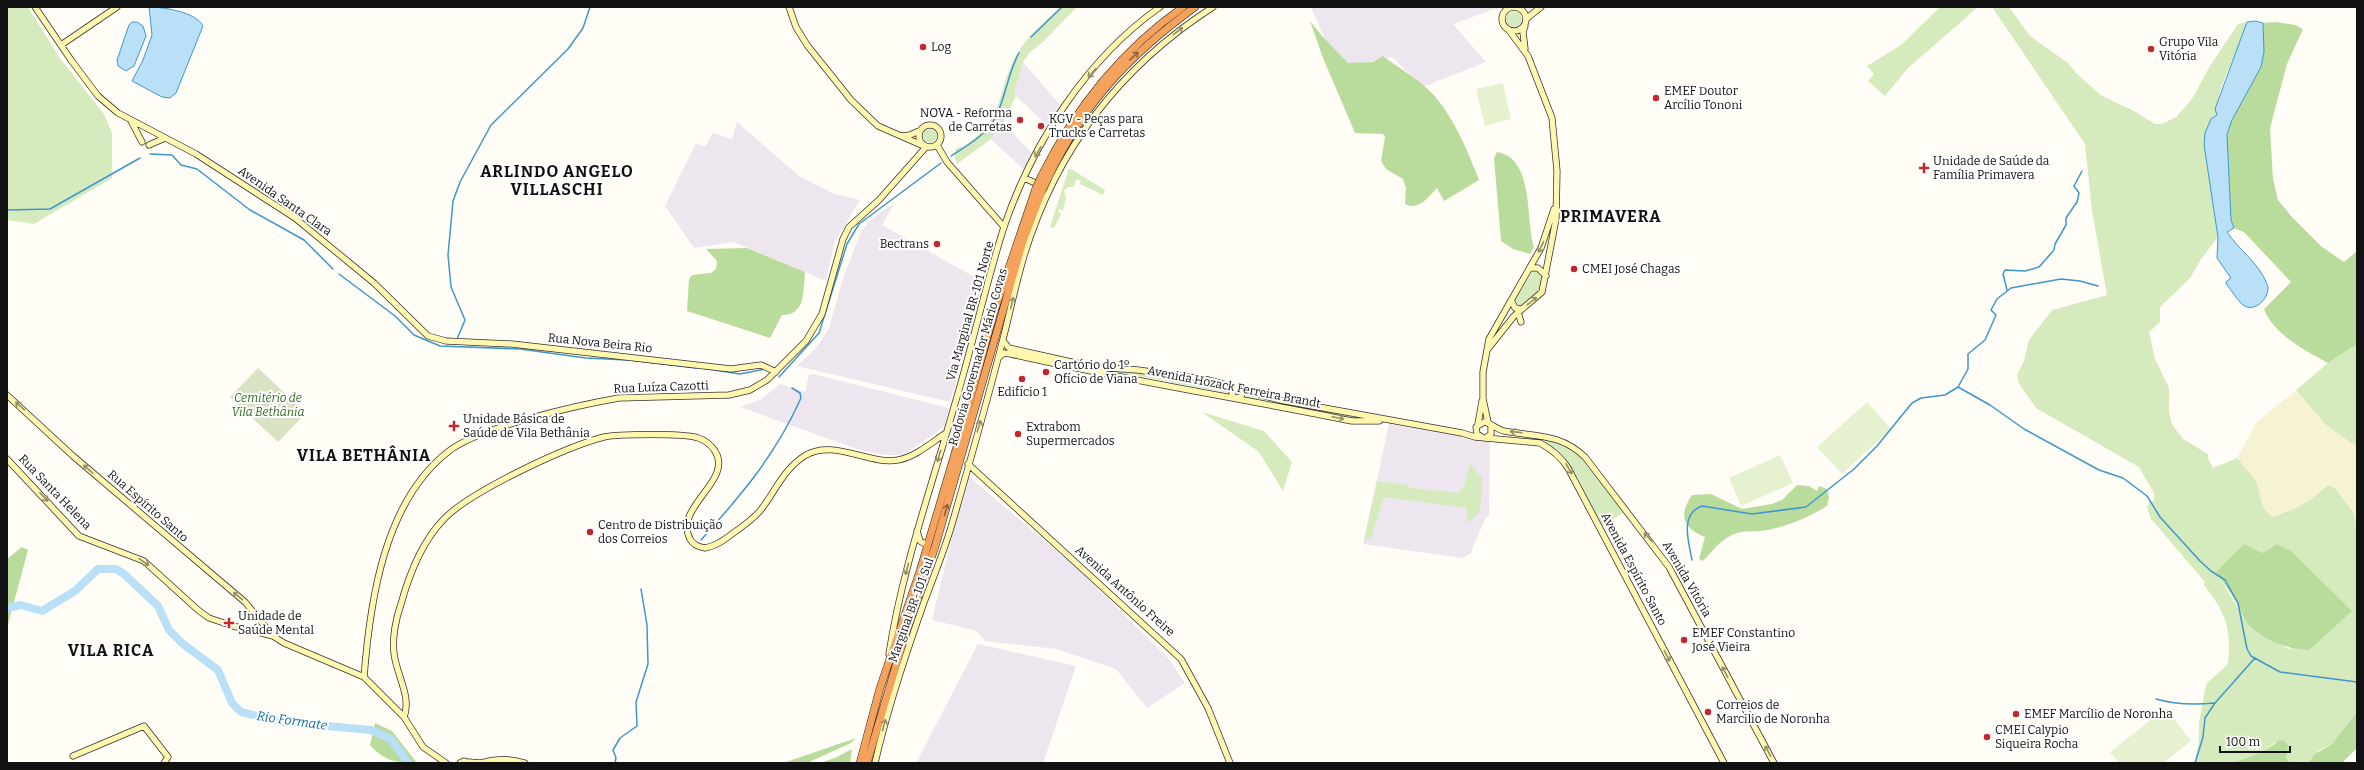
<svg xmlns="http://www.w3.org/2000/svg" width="2364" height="770" viewBox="0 0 2364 770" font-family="Bitter,serif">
<rect width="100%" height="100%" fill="#fffdf5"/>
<path fill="#eee6ef" d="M1311,7h189l-47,17 33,38 -63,25 -31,-30 -54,12z
M1023,62l38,44 -13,20 -34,-32z
M737,122l62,54 36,18 25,6 -25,41 -9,40 -92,-39 -40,6 -29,-42 31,-63 9,4 8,-14 19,6z
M1003,123l29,30 -7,18 -34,-32z
M891,205l2,1 -11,19 103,58 -35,119 -153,-36 20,-19 12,-19 14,-50 18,-46 10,-12z
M813,374l136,34 -5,19 -41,28h-19l-27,-6 -117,-42 20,-7 20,-16 25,8 4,-17z
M1389,424l101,17 -1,75 -3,1 -16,37 -8,4 -99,-14z
M967,475l111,94 90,89 17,25 -38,25 -31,-39 -60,-20 -71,-8 -8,-10 -45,-11z
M978,644l98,22 -33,97h-127z"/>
<path fill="#f6f3d4" d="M2296,390l30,35 31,22v89l-3,-22 -26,-29 -10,11 -16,10 -29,11 -7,-4 -6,-9 -3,-18 -4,-9 -16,-19 19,-35z"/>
<path fill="#d5ebbd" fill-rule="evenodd" d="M7,7h21l31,50 45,57 8,19v45l-78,46 -27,-4z
M1060,7h17l-34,35 -13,10 -7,10 -9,32 2,2 -10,21 -15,22 -34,25 -3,-8 2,-8c7,0 11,-4 16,-8 34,-26 26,-56 46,-88 11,-18 27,-30 42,-45z
M1940,7h38l-70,61 -23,28 -17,-15 6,-7 -7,-8 34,-21z
M1992,7h17l21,29 38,27 8,10 26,23 32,15 21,13h7l14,-7 16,-18 18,-33 28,-42 9,-2c-4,20 -36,77 -30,93l-13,30 14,92 -17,22 -11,19 -30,29v15l-11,10 6,27 14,29v24l3,12 11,15 25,15v4l5,10 24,-10 3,3c5,8 13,14 17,23 5,15 2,24 16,33 27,-10 34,-13 55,-32l7,3 19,26 3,22v176l-25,32 -14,7 -10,12 -21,-1 -12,-20 -11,9 -31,12h-38l4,-23v-17l6,-34 2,-6 21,-19c4,-36 -3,-52 -24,-79l1,-3 -54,-63 -4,-12 3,-5 4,-1v-8l-15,-26 -103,-59 -17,-24 -2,-9 7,-14 5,-21 23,-30 55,-15 -15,-84 -7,-67zM2244,544l19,9 28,97c-9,-5 -19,-9 -28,-14 -18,-11 -34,-45 -47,-63z
M1506 19a8 8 0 1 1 16 0a8 8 0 1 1-16 0Z
M923 136a7 7 0 1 1 14 0a7 7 0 1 1-14 0Z
M1069,168l36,22 -2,5 -23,-11 1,-3 -4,-2 -4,8h-5l-4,4 2,7 -3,12 -4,-1 -1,3 3,2 -7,14 -4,-1z
M1536,270l7,3 -2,14 -18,20 -7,-1 -2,-4 18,-30z
M2357,344v103l-31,-22 -30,-35 32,-27z
M1108,371h21l39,6 -1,4z
M1170,377l59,11 -1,5 -59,-11z
M1248,394l116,25h-9l-111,-21z
M1202,412l62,19 28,31 -9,29 -24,-39z
M1546,438l22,8 15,13 40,54 -22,14c-12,-24 -28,-72 -54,-83z
M1470,464l12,14c-1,16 3,38 -15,44v-14l-83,-11 -13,41 -7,2 13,-59 31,4v2l19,4v-2l30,4 7,-6z"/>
<path fill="#b9dc9c" d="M1310,21l12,15 26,27 25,-1 10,-6c16,12 35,23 49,37 21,23 36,58 47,87l-35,21 -7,-13c-9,9 -18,23 -32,16l1,-16 -3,-9 -17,-10 -5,-8 4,-24 -2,-3 -28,-1 -32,-75z
M2276,22l19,3 8,4 -16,35 -17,64 3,51 5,21 13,16 31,31 22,15 13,-11v93l-29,19c-22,-12 -55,-29 -64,-54l27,-27 -47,-50 -10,-4 -3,-8 -4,-86c15,-45 42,-57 36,-111z
M1497,152c38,6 28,69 37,95l-4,7 -17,-5 -12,-8 -7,-83z
M747,248l58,24c-2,19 1,43 -23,43l-12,23 -83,-27 2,-32 3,-4 19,-2 5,-4 1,-8 -11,-12z
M1797,485l12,1 8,5 2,-5 8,3 2,8 -2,9c-17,11 -48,24 -68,25 -11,1 -17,-1 -27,4 -12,5 -20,17 -29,26l-4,-2 6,-22c-22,-9 -27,-21 -13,-42l19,-1 31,15 30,-5 10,-4z
M2244,544l19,9 14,-9 14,7 61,60 -43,39c-20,-1 -41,-8 -56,-21 -8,-6 -10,-15 -15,-23 -6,-12 -15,-23 -22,-34z
M22,547l6,3 -21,78v-69z
M2357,712v36l-15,15h-34l7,-9 17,-10z
M375,723l17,8 25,32c-21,0 -33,-2 -47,-18z
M856,738l-5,5 -44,20h-24z
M2280,740h3l5,5 -2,13 3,5h-56l31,-12z
M852,749l-2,14h-30l17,-6z"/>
<path fill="#d9e3c4" d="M258,368l48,45 -28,29 -48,-45z"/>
<path fill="#e6f2cf" d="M1503,83l8,36 -26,7 -9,-37z
M1867,402l24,27 -49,45 -25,-27z
M1780,455l13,28 -52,23 -12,-28z
M2166,708l25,33 -28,22h-44l-9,-11z"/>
<path fill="#b9e0f7" stroke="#3f96cf" d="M149,7c14,0 47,5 54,19l-27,67 -6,5 -8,-1 -30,-16 11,-21 9,-25z
M2255,21l8,2 1,29 -3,15 -29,53 -5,14 4,86 3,8 -7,4c12,18 32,31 40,52 5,12 -12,30 -24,21 -6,-5 -11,-14 -16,-20l-1,-3 5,-4 -14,-20 1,-21 -14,-92 1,-12 6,-14 6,-4 -2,-6 32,-87z
M132,22h5l6,4 3,10 -12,30 -8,5 -8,-5 -1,-6 12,-35z"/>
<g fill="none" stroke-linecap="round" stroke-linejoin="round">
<path stroke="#3f96cf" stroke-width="1.5" d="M1031,37l31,-30
M150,154l22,1 9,10 16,4 53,41 54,30 29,29
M951,156c15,-10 34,-20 43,-36 12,-21 13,-46 25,-67
M7,210l43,-1 90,-51
M339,274l56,42 19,19 26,11 80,3 66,9 41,2
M2007,290l-4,-16 2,-4 20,1 14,-4 15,-17 1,-6 11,-19v-7l11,-16 2,-9 -5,-7 8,-15
M457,339l8,-19 -14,-33 -3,-32 5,-54 7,-19 31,-57 77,-76 15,-21 7,-21
M630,360l66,8
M702,368l38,6 25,-5
M779,377l40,-44 28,-89 12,-20 82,-61
M1958,387l32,18 34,24 75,41 24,8 24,18 13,21 40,44 11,10 14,9 13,23 9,46 4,7 29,16 77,10
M701,540c41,-46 74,-84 100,-142l-1,-5 -8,-5
M1692,560c-3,-17 -13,-46 10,-54l50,8 54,-7 48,-38 23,-23 35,-43 9,-5 24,-3 13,-8 10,-18v-15l17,-14 11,-25 -5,-5 6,-11 14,-11 50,-9 19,2 18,5
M2156,699c20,6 39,6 59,4
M615,763l1,-5 -3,-8 7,-12 17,-12 -1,-24 12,-38 -1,-39 -6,-36
M2195,763l8,-26 2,-19 10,-15 40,-45"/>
<path stroke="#b9e0f7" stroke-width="8" d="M7,608l14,-3 21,6 33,-20 23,-22h18l8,5 34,32 11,24 14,14 35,26 14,33 9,9 42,10 88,8 20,9 17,24"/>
<defs>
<path id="secondary" d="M35,7l36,53 27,36 20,17 78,41 99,64 79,65 54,53 18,5 66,3 219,25 30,-4 15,7
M1502 19a12 12 0 1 1 24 0a12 12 0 1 1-24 0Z
M1526,19l15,-12
M1525,26l-2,6 2,17
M61,45l56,-38
M131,121l11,21
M919 136a11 11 0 1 1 22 0a11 11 0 1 1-22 0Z
M901,136l9,-1 11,-5
M149,145l16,-7
M937,145l10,17 57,65
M1024,178l16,7
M1530,268h8l8,8
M1511,300l4,8 6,1
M1518,312l3,10
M1003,341l6,7 85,19 44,3 71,10 71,20 182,33 13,4 65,6c13,7 21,14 28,25l156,295
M1487,350l27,-34 28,-24 14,-73 1,-48 -5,-53 -24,-62 -20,-27
M999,357l5,-4 7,1c113,26 228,44 341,67h27
M1232 393a5 5 0 1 1 10 0a5 5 0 1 1-10 0Z
M7,395l66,61 172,146 28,34
M1488,422l-5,-23v-27l6,-33 52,-91 13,-39
M1478,424l4,-23
M1482,437l-5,-3 -1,-7 8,-5c7,1 12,7 20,9 32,6 56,2 81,26l84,110 105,196
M1486,438l5,-4v-9
M7,459l72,77 65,25 54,49 11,8 24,8 40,10 11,7 80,34 40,40 19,30 23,16
M968,464l213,195 27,49 22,55
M917,531l3,10 7,4
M889,654c13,-85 42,-165 65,-247 18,-59 31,-121 50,-180 28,-83 83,-169 156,-220
M364,677c6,-76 20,-176 85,-226 31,-24 130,-46 170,-53l110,-3 21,-5 17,-10 39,-39 16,-27 21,-75 6,-12 30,-27 47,-53 -48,-21 -27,-26 -44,-55 -11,-18 -7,-20
M404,717c8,-20 -8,-43 -10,-64 -2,-15 2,-35 7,-49 8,-29 21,-62 42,-84 26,-28 122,-73 161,-83 14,-3 81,-4 94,1 7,2 13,7 17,13 19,30 -42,56 -25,88 3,6 9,8 15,9 11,-2 19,-8 27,-14 10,-7 20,-14 28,-23 15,-19 24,-43 46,-56 29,-16 62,10 92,5 17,-3 33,-17 48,-27
M73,756l71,-30 24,31 -4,6
M468,762l13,1
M460,763l4,-2 5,2
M480,763c16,-5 29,-5 45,0
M875,763c12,-53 29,-104 47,-155 10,-28 22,-56 30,-84 17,-59 34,-118 49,-177 8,-30 14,-61 23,-91 32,-106 96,-189 189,-249"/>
<path id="highway" d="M1042,175c34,-68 79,-124 141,-168
M1048,178c36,-75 80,-122 147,-171
M860,763l20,-75 40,-117 36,-121 38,-138 42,-124
M867,763l38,-128 30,-88 88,-306 19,-50"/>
</defs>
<use href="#secondary" stroke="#333" stroke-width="7"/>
<use href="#highway" stroke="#222" stroke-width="8"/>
<use href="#secondary" stroke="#fff6b0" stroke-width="5.5"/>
<use href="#highway" stroke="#f5a25d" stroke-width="7"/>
<defs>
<path id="highway-bridge" d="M1036,188l6,-13
M1042,191l6,-13"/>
</defs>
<use href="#highway-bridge" stroke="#222" stroke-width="8" stroke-linecap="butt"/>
<use href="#highway-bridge" stroke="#f5a25d" stroke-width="7"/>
</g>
<defs><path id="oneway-shaft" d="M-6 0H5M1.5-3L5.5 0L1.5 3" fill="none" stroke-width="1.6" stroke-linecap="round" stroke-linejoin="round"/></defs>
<g stroke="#948f68">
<use href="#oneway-shaft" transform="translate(1178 31) rotate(-37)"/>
<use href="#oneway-shaft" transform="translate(1092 73) rotate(130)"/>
<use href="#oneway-shaft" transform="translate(1038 152) rotate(119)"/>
<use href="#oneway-shaft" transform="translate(1541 247) rotate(115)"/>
<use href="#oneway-shaft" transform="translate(1532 301) rotate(-39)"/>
<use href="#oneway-shaft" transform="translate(1012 303) rotate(-76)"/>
<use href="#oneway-shaft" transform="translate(20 406) rotate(-139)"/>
<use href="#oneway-shaft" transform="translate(1338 418) rotate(12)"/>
<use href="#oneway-shaft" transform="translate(979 426) rotate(-73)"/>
<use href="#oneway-shaft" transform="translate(1516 432) rotate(-173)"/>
<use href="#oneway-shaft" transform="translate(939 456) rotate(107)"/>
<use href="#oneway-shaft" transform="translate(88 469) rotate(-139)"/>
<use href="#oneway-shaft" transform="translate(1569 469) rotate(60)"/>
<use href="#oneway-shaft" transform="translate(44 497) rotate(47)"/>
<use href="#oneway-shaft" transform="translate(1648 537) rotate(-130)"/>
<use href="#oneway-shaft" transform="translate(144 562) rotate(35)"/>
<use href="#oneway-shaft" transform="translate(907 569) rotate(105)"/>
<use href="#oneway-shaft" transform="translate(238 596) rotate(-140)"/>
<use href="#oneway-shaft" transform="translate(1667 656) rotate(62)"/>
<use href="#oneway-shaft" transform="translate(1725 672) rotate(-118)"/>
<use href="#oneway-shaft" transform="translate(884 725) rotate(-75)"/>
<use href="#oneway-shaft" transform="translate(1768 751) rotate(-117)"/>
</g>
<g stroke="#8e613b">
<use href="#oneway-shaft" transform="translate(1134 56) rotate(-43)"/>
<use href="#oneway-shaft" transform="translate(946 510) rotate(-74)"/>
</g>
<g fill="#c4262e" stroke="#fff" stroke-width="1.5">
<circle cx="923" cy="47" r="4"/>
<circle cx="2151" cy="49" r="4"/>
<circle cx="1656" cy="98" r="4"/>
<circle cx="1020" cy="120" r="4"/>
<circle cx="1041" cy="126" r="4"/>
<path d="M1922 162h4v4h4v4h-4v4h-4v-4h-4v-4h4z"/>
<circle cx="937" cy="244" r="4"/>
<circle cx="1574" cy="269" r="4"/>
<circle cx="1046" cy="372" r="4"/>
<circle cx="1022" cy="379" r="4"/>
<path d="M452 420h4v4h4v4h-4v4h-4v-4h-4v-4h4z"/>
<circle cx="1018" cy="434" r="4"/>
<circle cx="590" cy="532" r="4"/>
<path d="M227 617h4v4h4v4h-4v4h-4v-4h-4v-4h4z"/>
<circle cx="1684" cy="640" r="4"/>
<circle cx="1708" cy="712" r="4"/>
<circle cx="2016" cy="714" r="4"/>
<circle cx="1987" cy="737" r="4"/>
</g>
<g text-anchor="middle" stroke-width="4" stroke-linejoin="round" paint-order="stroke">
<g font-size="12" fill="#111" stroke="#fff" text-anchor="start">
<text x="2159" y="46">Grupo Vila<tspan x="2159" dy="14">Vitória</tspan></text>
<text x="931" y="51">Log</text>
<text x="1664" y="95">EMEF Doutor<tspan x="1664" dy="14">Arcílio Tononi</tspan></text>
<text x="1012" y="117" text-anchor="end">NOVA - Reforma<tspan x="1012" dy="14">de Carretas</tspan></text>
<text x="1049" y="123">KGV - Peças para<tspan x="1049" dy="14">Trucks e Carretas</tspan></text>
<text x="1933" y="165">Unidade de Saúde da<tspan x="1933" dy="14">Família Primavera</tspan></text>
<text x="929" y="248" text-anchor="end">Bectrans</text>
<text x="1582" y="273">CMEI José Chagas</text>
<text x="1054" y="369">Cartório do 1º<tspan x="1054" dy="14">Ofício de Viana</tspan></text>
<text x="1022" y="396" text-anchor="middle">Edifício 1</text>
<text x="463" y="423">Unidade Básica de<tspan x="463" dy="14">Saúde de Vila Bethânia</tspan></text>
<text x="1026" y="431">Extrabom<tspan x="1026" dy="14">Supermercados</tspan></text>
<text x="598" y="529">Centro de Distribuição<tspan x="598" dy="14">dos Correios</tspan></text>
<text x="238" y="620">Unidade de<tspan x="238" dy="14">Saúde Mental</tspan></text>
<text x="1692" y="637">EMEF Constantino<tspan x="1692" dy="14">José Vieira</tspan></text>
<text x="1716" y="709">Correios de<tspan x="1716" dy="14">Marcilio de Noronha</tspan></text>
<text x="2024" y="718">EMEF Marcílio de Noronha</text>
<text x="1995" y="734">CMEI Calypio<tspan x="1995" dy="14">Siqueira Rocha</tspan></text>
</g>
<g font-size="12" fill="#111" stroke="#fff">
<text transform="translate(285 201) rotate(35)" y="4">Avenida Santa Clara</text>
<text transform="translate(970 311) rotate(-74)" y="4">Via Marginal BR-101 Norte</text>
<text transform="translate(600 343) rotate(6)" y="4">Rua Nova Beira Rio</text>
<text transform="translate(978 357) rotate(-74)" y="4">Rodovia Governador Mário Covas</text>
<text transform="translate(661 387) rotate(-2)" y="4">Rua Luíza Cazotti</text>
<text transform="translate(1234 387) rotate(11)" y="4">Avenida Hozack Ferreira Brandt</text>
<text transform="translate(55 492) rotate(46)" y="4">Rua Santa Helena</text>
<text transform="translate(148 506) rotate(41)" y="4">Rua Espírito Santo</text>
<text transform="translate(1634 569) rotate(62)" y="4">Avenida Espírito Santo</text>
<text transform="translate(1687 579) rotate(60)" y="4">Avenida Vitória</text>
<text transform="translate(1125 591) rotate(42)" y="4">Avenida Antônio Freire</text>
<text transform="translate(911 610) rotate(-70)" y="4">Marginal BR-101 Sul</text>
</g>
<g font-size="12" font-style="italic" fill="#2f6b1f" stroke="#fff">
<text x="268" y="402">Cemitério de<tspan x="268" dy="14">Vila Bethânia</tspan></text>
</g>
<g font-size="13" font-style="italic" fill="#1768a6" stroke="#fff">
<text transform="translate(292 720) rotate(8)" y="5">Rio Formate</text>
</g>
<g font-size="16" font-weight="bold" letter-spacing="1" fill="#111" stroke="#fff">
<text x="557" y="177">ARLINDO ANGELO<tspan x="557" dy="18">VILLASCHI</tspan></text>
<text x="1611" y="222">PRIMAVERA</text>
<text x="364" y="461">VILA BETHÂNIA</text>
<text x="111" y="656">VILA RICA</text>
</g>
</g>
<rect width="2364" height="770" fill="none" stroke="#111111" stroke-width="16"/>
<path d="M2220 746v6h70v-6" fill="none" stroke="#111111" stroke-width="2"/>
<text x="2226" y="746" font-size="12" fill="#111111" stroke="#ffffff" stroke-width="3" paint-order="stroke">100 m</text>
</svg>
